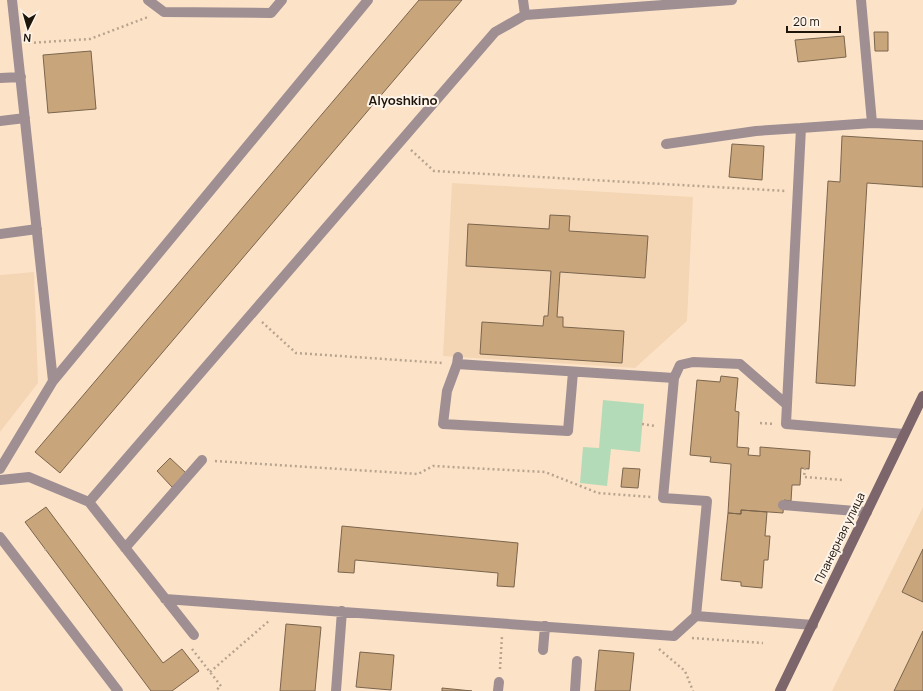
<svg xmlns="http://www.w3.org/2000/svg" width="923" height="691" viewBox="0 0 923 691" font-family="Manrope,sans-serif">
<rect width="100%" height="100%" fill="#fce3c8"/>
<path fill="#f4d6b5" d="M452,183l241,14 -6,124 -52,47 -192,-12z
M34,272l4,111 -38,49v-157z
M923,507v184h-91z"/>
<path fill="#b4dbb7" d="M603,400l41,4 -4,48 -29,-3 -4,37 -27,-3 3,-36 16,1z"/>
<path fill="#c9a57c" stroke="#7a654d" d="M419,0h43l-402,473 -25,-21z
M874,32h14v19h-13z
M844,36l2,21 -48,5 -3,-22z
M91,51l5,58 -48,4 -5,-58z
M842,136l81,5v46l-56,-4 -12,203 -39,-3 12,-202 12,1z
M732,144l32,2 -2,34 -33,-3z
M550,215l20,1 -1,15 79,5 -3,42 -85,-6 -3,45h6v10l61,4 -2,32 -142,-9 2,-32 61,4 1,-10h4l3,-45 -85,-5 2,-42 81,5z
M721,376l17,2 -3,33 4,1 -2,35 12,1 -1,7 12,1v-9l50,4 -1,18 -8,-1 -1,17h-8l-1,16 -7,-1 -1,13 -42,-3v4l-13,-1 3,-49 -21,-2 1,-5 -21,-2 7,-75 23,2z
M170,458l16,15 -14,14 -15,-16z
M623,468l17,1 -2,19 -17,-1z
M46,507l117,156 19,-14 17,22 -27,20h-21l-126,-169z
M741,510l26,2 -2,24h5l-2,24h-4l-2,28 -21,-2v-4l-20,-2 7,-67 13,1z
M342,526l176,17 -4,44 -17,-1 1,-13 -143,-13 -1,13 -16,-1z
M923,549v53l-21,-10z
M286,624l35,3 -6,64h-35z
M923,631v60h-29z
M599,650l35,3 -4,38h-35z
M360,652l34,3 -3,35 -35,-3z
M442,688l30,3h-30z"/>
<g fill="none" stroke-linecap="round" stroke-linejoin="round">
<path stroke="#b8a48e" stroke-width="2.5" stroke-dasharray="2 3" stroke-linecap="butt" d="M29,43l61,-4 58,-22
M411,150l23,21 352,20
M262,322l34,31 147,10
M760,423l14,1
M642,424l14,2
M215,461l203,13 15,-8 112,6 53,21 53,4
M805,468l-1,9 39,3
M45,549l1,1
M692,638l71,5
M192,649l29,37 -6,5
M659,649l26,22 8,20
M500,669l2,-33
M210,672l60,-52"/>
<path stroke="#9f8f93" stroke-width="10" d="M12,0l41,381
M148,0l16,12 107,1 11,-13
M861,0l11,123 51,2
M525,15l207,-15
M0,78l21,-1
M0,121l25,-3
M801,128l71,-5
M666,144l90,-13 45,-3 -15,296 118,10
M0,234l37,-5
M458,357l-1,7 217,14
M457,364l-10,27 -4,33 125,7 5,-59
M0,469l53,-88 315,-381
M0,480l29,-3 60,25 105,133
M89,502l406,-470 30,-17 -2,-15
M783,505l84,7
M0,537l118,154
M125,548l77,-88
M165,599l509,37 22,-20 11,-115 -44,-3 11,-120 6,-13 13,-3 47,2 46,40
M696,616l117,9
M543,650l2,-24
M336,691l6,-80
M498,691l1,-9
M575,691l2,-30"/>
<path stroke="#7c656b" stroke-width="10" d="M780,691l143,-295"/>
</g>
<g text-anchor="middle" stroke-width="4" stroke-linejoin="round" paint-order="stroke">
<g font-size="12" fill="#1e150b" stroke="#fef4e9">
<text transform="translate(840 538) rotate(-64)" y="4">Планерная улица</text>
</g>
<g font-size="13" font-weight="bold" fill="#1e150b" stroke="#fef4e9">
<text x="403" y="105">Alyoshkino</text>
</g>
</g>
<g transform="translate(28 28) rotate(185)" stroke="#fef4e9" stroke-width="3" paint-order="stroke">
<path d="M0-3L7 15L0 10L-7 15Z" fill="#1e150b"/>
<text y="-6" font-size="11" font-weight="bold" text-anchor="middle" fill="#1e150b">N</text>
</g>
<path d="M787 26v6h53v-6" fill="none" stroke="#1e150b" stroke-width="2"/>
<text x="793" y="26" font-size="12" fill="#1e150b" stroke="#fef4e9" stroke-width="3" paint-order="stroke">20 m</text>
</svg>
